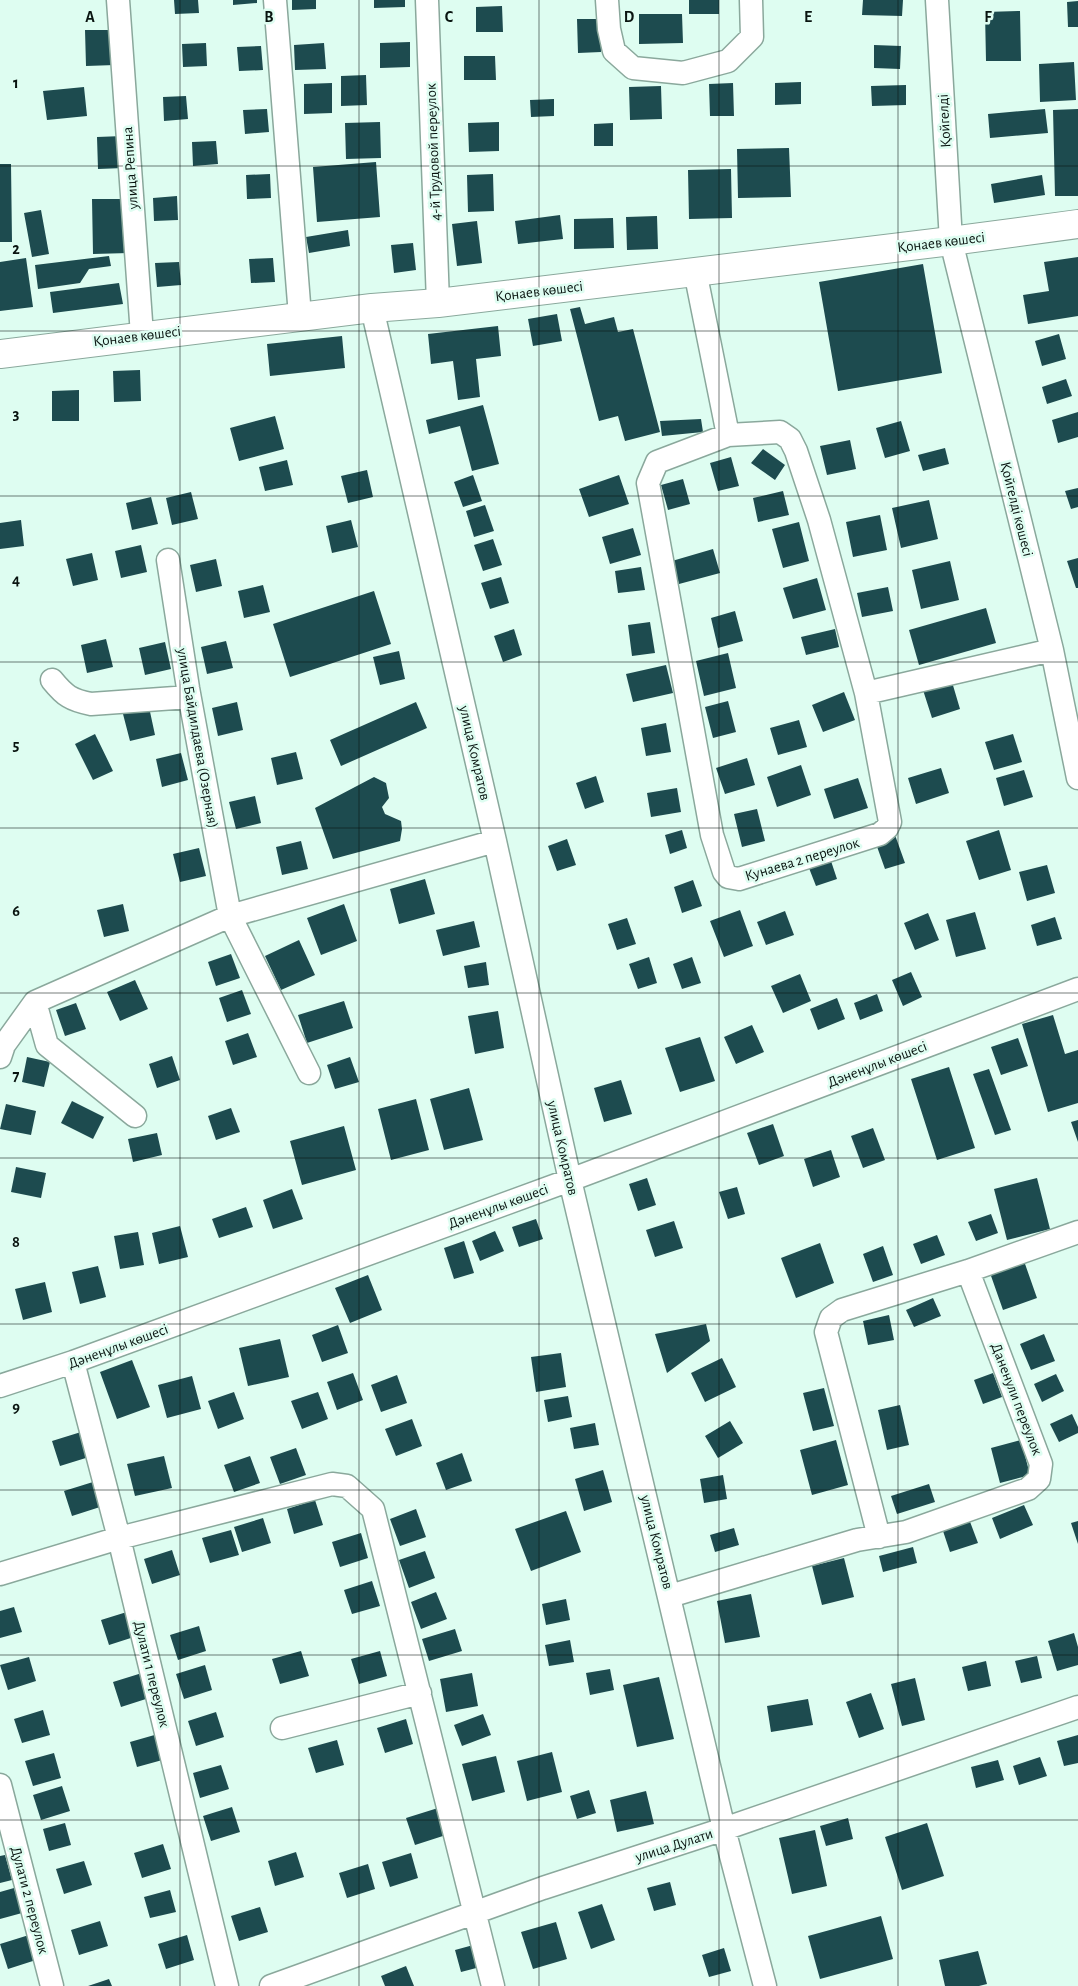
<svg xmlns="http://www.w3.org/2000/svg" width="1078" height="1986" viewBox="0 0 1078 1986" font-family="'Alegreya Sans',sans-serif">
<rect width="100%" height="100%" fill="#defdf1"/>
<path fill="#1d4b4f" d="M174,0h24l1,13 -24,1z
M233,0h24v3l-24,2z
M292,0h24v9l-24,1z
M374,0h31v7l-31,1z
M689,0h30v14h-30z
M863,0h40l-1,16 -40,-1z
M1078,1v26h-10l-1,-25z
M502,6l1,26h-27v-25z
M1020,11l1,50h-35l-1,-49z
M639,14h43l1,29 -44,1z
M577,19h23l1,33 -23,1z
M85,30h29l1,35 -29,1z
M410,42v25l-30,1v-25z
M206,43l1,23 -24,1 -1,-23z
M324,43l2,26 -31,1 -1,-25z
M874,45l27,1 -1,23 -26,-1z
M261,46l2,24 -24,1 -2,-24z
M464,56h31l1,24h-32z
M1074,62l2,38 -36,2 -1,-38z
M366,75l1,30 -26,1v-30z
M801,82v22l-26,1v-22z
M332,83v30l-28,1v-30z
M733,83l1,33h-24l-1,-32z
M906,85v20l-34,1 -1,-20z
M661,86l1,33 -32,1 -1,-33z
M84,87l3,29 -40,4 -4,-29z
M186,96l2,23 -24,2 -1,-24z
M554,99v17l-23,1 -1,-17z
M267,109l2,23 -24,2 -2,-24z
M1045,109l3,24 -58,5 -2,-24z
M1078,109v87h-23l-2,-86z
M380,122l1,36 -35,1 -1,-36z
M499,122v29l-30,1 -1,-29z
M613,123v23h-19v-22z
M123,136l1,32 -26,1 -1,-32z
M216,141l2,23 -25,2 -1,-24z
M789,148l2,49 -53,1 -1,-49z
M376,162l4,55 -63,5 -4,-55z
M0,164h11l1,78h-12z
M731,169l1,49 -43,1 -1,-49z
M270,174l1,24 -24,1 -1,-24z
M493,174l1,37 -26,1 -1,-37z
M1042,175l3,20 -51,8 -3,-19z
M177,196l1,24 -24,1 -1,-23z
M92,199h36l1,54 -36,1z
M41,210l8,44 -17,3 -8,-44z
M560,215l3,24 -45,5 -3,-23z
M657,216l1,33 -31,1 -1,-33z
M613,218l1,30 -40,1v-30z
M477,221l5,42 -25,3 -5,-42z
M348,230l2,16 -41,7 -3,-16z
M413,243l3,27 -22,3 -3,-28z
M109,256l2,10 -22,3 -9,14 -42,6 -3,-24z
M1078,257v59l-50,8 -5,-29 26,-4 -5,-29z
M26,258l7,49 -33,4v-49z
M273,258l2,24 -24,1 -2,-24z
M179,262l2,23 -24,2 -2,-24z
M923,264l19,109 -104,18 -19,-109z
M119,283l4,21 -70,9 -3,-21z
M580,307l5,17 29,-7 4,15 15,-3 27,103 -35,9 -7,-25 -19,5 -29,-112z
M557,314l5,27 -29,5 -5,-27z
M498,326l3,30 -25,3 4,38 -22,3 -5,-39 -22,3 -3,-30z
M1059,334l7,25 -24,7 -7,-25z
M342,336l3,32 -75,8 -3,-32z
M140,370l1,31 -27,1 -1,-31z
M1066,379l6,17 -25,8 -5,-17z
M79,390v31h-27v-30z
M483,405l16,59 -27,7 -12,-45 -31,8 -3,-14z
M1078,412v25l-20,6 -6,-23z
M275,416l9,33 -45,12 -9,-33z
M701,419l2,13 -41,4 -2,-15z
M901,421l9,30 -25,7 -9,-30z
M850,440l6,29 -29,6 -7,-29z
M945,448l4,16 -26,7 -5,-16z
M763,449l22,16 -10,15 -24,-17z
M731,457l8,29 -21,5 -8,-28z
M287,460l6,25 -28,6 -6,-24z
M367,470l6,27 -25,6 -7,-27z
M473,475l9,26 -19,6 -9,-25z
M619,475l10,29 -40,13 -10,-28z
M683,479l7,25 -22,6 -7,-25z
M1078,488v19l-7,2 -6,-18z
M783,491l6,24 -31,7 -5,-24z
M191,492l7,27 -26,6 -6,-27z
M151,497l7,27 -26,6 -6,-27z
M929,500l9,39 -37,9 -9,-40z
M485,505l9,26 -20,6 -8,-26z
M880,515l7,35 -34,7 -7,-35z
M21,520l3,26 -24,3v-26z
M351,520l7,27 -26,6 -6,-27z
M799,522l10,39 -26,7 -11,-39z
M633,528l8,27 -31,9 -8,-27z
M493,539l9,26 -19,6 -9,-26z
M141,545l6,27 -26,6 -6,-27z
M713,549l7,24 -41,11 -7,-23z
M92,553l6,27 -25,6 -7,-27z
M1078,558v30h-2l-9,-27z
M216,559l6,27 -26,6 -6,-27z
M950,561l9,39 -38,9 -9,-39z
M641,567l4,23 -27,3 -3,-22z
M501,577l8,26 -19,6 -9,-26z
M817,578l9,32 -33,9 -10,-31z
M263,585l7,27 -26,6 -6,-27z
M888,587l5,24 -31,6 -5,-24z
M374,591l17,53 -101,33 -17,-53z
M986,608l10,35 -77,22 -10,-35z
M735,611l8,30 -25,7 -7,-30z
M650,622l5,31 -23,3 -4,-31z
M514,629l8,26 -19,7 -9,-26z
M835,629l4,18 -33,8 -5,-18z
M106,639l7,28 -26,6 -6,-28z
M226,641l7,27 -26,6 -6,-27z
M165,642l6,27 -26,6 -6,-27z
M399,651l6,28 -25,6 -7,-28z
M728,653l8,35 -32,8 -8,-35z
M666,665l7,28 -40,9 -7,-28z
M952,682l8,27 -28,9 -9,-28z
M844,692l11,28 -32,12 -11,-27z
M728,701l8,31 -23,6 -8,-31z
M237,702l6,28 -25,6 -6,-28z
M416,702l11,26 -86,38 -11,-26z
M149,707l6,28 -25,6 -7,-27z
M799,720l8,27 -29,8 -8,-27z
M666,723l5,29 -25,4 -5,-28z
M95,734l18,37 -20,9 -18,-36z
M1013,734l9,28 -28,8 -9,-28z
M296,752l7,27 -26,6 -6,-27z
M181,753l7,27 -26,7 -6,-28z
M747,758l8,27 -30,9 -9,-26z
M801,765l10,30 -34,12 -10,-30z
M941,768l8,25 -33,11 -8,-26z
M1024,770l9,27 -29,9 -8,-28z
M596,776l8,26 -19,7 -9,-26z
M374,777l12,6 3,15 -7,9 3,7 16,7 1,8 -2,12 -67,18 -18,-51z
M858,778l10,30 -34,11 -10,-30z
M677,788l4,24 -30,5 -4,-24z
M255,796l6,27 -25,6 -7,-27z
M757,809l8,32 -23,6 -8,-33z
M682,830l5,18 -17,6 -5,-19z
M999,830l12,40 -32,10 -13,-39z
M895,835l10,28 -20,6 -10,-28z
M567,839l9,26 -19,6 -9,-25z
M301,841l7,28 -26,6 -6,-28z
M199,848l7,28 -26,6 -7,-28z
M829,855l8,24 -21,7 -9,-23z
M1047,865l8,28 -28,8 -8,-29z
M425,879l10,35 -36,10 -9,-35z
M693,880l9,26 -20,7 -8,-26z
M123,904l6,27 -25,6 -7,-27z
M344,904l13,37 -36,14 -14,-37z
M740,910l13,36 -29,11 -14,-36z
M785,911l9,24 -28,10 -9,-23z
M975,912l11,37 -30,8 -10,-37z
M928,913l11,27 -24,10 -11,-27z
M1055,917l7,22 -25,7 -6,-21z
M627,918l9,26 -19,6 -9,-26z
M474,921l6,26 -37,9 -7,-26z
M299,940l16,35 -34,15 -16,-34z
M231,954l9,24 -24,8 -8,-24z
M649,957l8,26 -19,6 -9,-25z
M692,957l9,26 -19,6 -9,-25z
M486,962l3,23 -21,3 -4,-22z
M911,972l11,25 -19,9 -11,-26z
M800,974l11,27 -28,12 -12,-27z
M135,980l13,29 -28,12 -13,-29z
M242,990l9,24 -24,8 -8,-24z
M877,994l6,17 -23,9 -6,-17z
M837,998l8,21 -27,11 -8,-21z
M344,1001l9,27 -46,15 -9,-28z
M76,1003l10,26 -21,7 -9,-26z
M498,1011l6,37 -29,6 -7,-38z
M1053,1015l12,39 13,-4v53l-30,9 -26,-88z
M752,1025l12,27 -28,12 -12,-27z
M248,1033l9,24 -24,8 -8,-24z
M700,1037l15,44 -35,11 -15,-44z
M1018,1038l10,28 -27,9 -10,-28z
M172,1056l8,24 -23,8 -8,-24z
M27,1057l23,5 -6,25 -22,-5z
M350,1057l9,25 -24,7 -8,-24z
M949,1067l26,81 -38,12 -26,-81z
M989,1069l22,61 -16,5 -22,-61z
M621,1080l11,34 -28,8 -10,-34z
M469,1088l14,52 -39,10 -14,-51z
M416,1099l13,51 -38,10 -13,-51z
M72,1101l32,16 -11,22 -32,-16z
M6,1104l30,7 -5,24 -31,-6z
M231,1108l9,24 -24,8 -8,-24z
M1078,1120v22l-7,-20z
M773,1124l11,32 -25,9 -12,-32z
M344,1126l12,44 -54,15 -12,-44z
M873,1128l12,32 -22,8 -12,-32z
M157,1133l5,22 -29,7 -5,-23z
M831,1150l9,27 -27,10 -9,-28z
M16,1167l30,6 -5,25 -30,-6z
M647,1178l9,27 -18,6 -9,-27z
M1037,1178l13,51 -43,11 -13,-51z
M737,1187l8,27 -17,5 -9,-27z
M292,1189l11,30 -30,10 -10,-29z
M246,1207l7,20 -34,11 -7,-19z
M991,1214l7,19 -22,8 -8,-19z
M536,1219l7,20 -24,8 -7,-20z
M674,1221l9,27 -28,9 -9,-27z
M180,1226l8,31 -29,7 -7,-31z
M495,1231l9,20 -24,10 -8,-20z
M138,1232l6,33 -24,4 -6,-33z
M937,1235l8,20 -24,9 -8,-20z
M464,1241l10,32 -20,6 -10,-31z
M820,1243l14,40 -38,15 -15,-40z
M883,1246l10,29 -20,7 -10,-28z
M1024,1261l13,37 -34,12 -13,-37z
M98,1266l8,31 -26,7 -8,-32z
M368,1275l14,35 -32,13 -15,-35z
M45,1282l7,30 -29,8 -8,-31z
M933,1298l8,18 -27,11 -8,-17z
M889,1315l5,25 -26,5 -5,-24z
M706,1324l4,17 -43,32 -12,-39z
M338,1325l10,28 -26,9 -10,-27z
M1044,1334l11,27 -24,9 -11,-26z
M280,1339l9,38 -41,9 -9,-38z
M561,1353l5,34 -30,5 -5,-35z
M722,1358l14,29 -31,15 -14,-29z
M132,1360l18,47 -33,12 -17,-47z
M353,1373l10,27 -26,10 -10,-28z
M993,1373l9,24 -19,7 -9,-24z
M1056,1374l8,17 -22,11 -8,-18z
M397,1375l10,28 -26,9 -10,-27z
M192,1376l9,33 -34,9 -9,-33z
M824,1388l10,38 -21,5 -10,-38z
M234,1392l10,27 -26,10 -10,-28z
M318,1392l10,27 -26,10 -11,-28z
M568,1396l4,21 -24,5 -4,-22z
M900,1405l9,40 -22,5 -9,-40z
M1072,1414l6,13v6l-19,9 -9,-18z
M412,1419l10,27 -26,10 -11,-27z
M730,1421l13,22 -25,15 -13,-22z
M595,1423l4,22 -25,4 -4,-21z
M81,1432l8,25 -29,9 -8,-25z
M836,1440l12,45 -36,10 -12,-45z
M1021,1440l9,35 -30,8 -9,-35z
M296,1448l10,27 -26,9 -10,-27z
M462,1453l10,28 -26,9 -10,-27z
M164,1456l8,32 -37,8 -8,-32z
M250,1456l10,27 -26,9 -10,-27z
M603,1470l9,32 -28,9 -9,-32z
M723,1475l4,24 -23,4 -4,-24z
M93,1482l7,25 -28,9 -8,-25z
M929,1484l6,18 -38,12 -6,-18z
M315,1500l8,25 -29,9 -7,-25z
M1024,1505l9,20 -33,14 -8,-21z
M416,1509l10,28 -26,9 -10,-27z
M566,1511l15,41 -50,19 -16,-42z
M263,1518l8,25 -29,9 -8,-25z
M969,1519l9,24 -28,9 -8,-24z
M1078,1521v23l-7,-21z
M734,1528l5,17 -24,7 -5,-17z
M231,1530l8,25 -29,8 -8,-25z
M361,1533l7,25 -28,9 -8,-25z
M913,1547l4,16 -34,9 -4,-16z
M172,1550l8,25 -28,9 -8,-25z
M425,1551l10,27 -26,10 -10,-28z
M844,1558l10,39 -32,8 -10,-39z
M372,1581l8,25 -28,8 -8,-24z
M436,1592l11,27 -26,10 -10,-27z
M751,1594l9,43 -35,6 -8,-42z
M566,1599l4,21 -24,5 -4,-21z
M14,1607l8,25 -22,6v-27z
M130,1611l7,25 -28,9 -8,-25z
M199,1626l7,25 -28,9 -8,-25z
M455,1629l7,22 -33,10 -7,-22z
M1074,1633l4,14v18l-21,6 -9,-30z
M570,1640l4,22 -25,4 -4,-21z
M301,1651l8,25 -29,8 -8,-25z
M380,1651l7,25 -28,8 -8,-25z
M1037,1656l5,22 -21,5 -6,-22z
M29,1657l7,24 -28,9 -8,-25z
M986,1661l5,25 -23,5 -6,-24z
M205,1665l7,25 -28,9 -8,-25z
M610,1669l4,21 -24,5 -4,-22z
M142,1673l7,25 -28,9 -8,-25z
M472,1673l6,33 -32,6 -6,-33z
M659,1677l15,62 -37,8 -14,-62z
M915,1678l10,42 -23,6 -11,-42z
M871,1693l13,36 -25,9 -13,-36z
M808,1699l5,26 -42,7 -4,-26z
M43,1710l7,25 -28,8 -8,-24z
M216,1712l8,25 -28,9 -8,-25z
M483,1714l8,21 -29,11 -8,-21z
M406,1719l7,25 -28,9 -8,-25z
M158,1734l8,25 -29,8 -7,-25z
M1078,1735v28l-14,3 -7,-25z
M337,1740l7,25 -28,8 -8,-25z
M552,1752l10,40 -35,9 -10,-40z
M54,1753l7,25 -28,8 -8,-25z
M496,1756l9,36 -33,9 -10,-37z
M1040,1757l7,19 -28,9 -6,-19z
M998,1760l6,20 -28,8 -5,-21z
M221,1765l8,24 -29,9 -7,-25z
M62,1786l8,25 -29,9 -8,-25z
M589,1790l7,23 -19,6 -7,-23z
M646,1791l8,33 -37,8 -7,-32z
M232,1807l8,25 -29,9 -8,-25z
M438,1808l8,27 -31,10 -9,-27z
M848,1818l5,21 -27,7 -6,-20z
M65,1823l6,22 -22,6 -6,-22z
M927,1823l17,53 -42,14 -17,-53z
M815,1830l12,56 -35,8 -13,-56z
M163,1844l8,25 -29,9 -8,-25z
M296,1852l8,25 -29,9 -7,-25z
M411,1853l7,25 -28,9 -8,-25z
M5,1855l7,25 -12,3v-27z
M84,1861l8,24 -28,9 -8,-25z
M368,1864l7,25 -28,9 -8,-25z
M670,1882l6,23 -22,6 -7,-23z
M14,1888l8,25 -22,6v-27z
M170,1890l6,22 -26,6 -6,-21z
M602,1904l13,36 -24,9 -13,-37z
M260,1907l8,25 -29,9 -8,-25z
M881,1916l12,43 -73,20 -12,-43z
M100,1921l8,25 -29,9 -8,-25z
M556,1922l11,37 -34,10 -12,-37z
M29,1935l7,25 -28,9 -8,-25z
M187,1935l7,25 -28,9 -8,-25z
M477,1944l7,22 -23,6 -6,-22z
M724,1948l7,23 -22,6 -7,-22z
M978,1951l9,33 -8,2h-34l-6,-26z
M406,1966l8,20h-29l-4,-10z
M109,1979l3,7h-24z"/>
<g fill="none" stroke-linecap="round" stroke-linejoin="round">
<defs>
<path id="minor" d="M118,0l24,335
M275,0l25,316
M427,0l11,303
M607,0l2,29 5,22 19,17 50,5 45,-12 24,-24 -1,-37
M937,0l14,241 101,409 26,128
M695,271l33,164
M372,308l123,533 75,339 154,649 41,157
M780,432l10,7 6,12 23,69 47,173 24,129 -3,6 -7,6 -141,45 -11,-2 -4,-5 -12,-37 -64,-352 9,-21 71,-27z
M168,560l20,128 42,228 79,157
M52,680c13,16 19,20 39,24l98,-7
M866,693l186,-43
M35,1002l12,43 88,71
M0,1057l4,-12 31,-43 195,-86 265,-75
M73,1362l46,176 108,448
M0,1386l73,-24 497,-182 508,-191
M879,1537l-53,-205 5,-14 11,-8 126,-39 110,-39
M0,1574l119,-36 213,-54 15,2 26,23 120,477
M670,1596l187,-56 49,-8 122,-43 11,-10 2,-15 -73,-193
M282,1728l138,-35
M0,1785l52,201
M271,1986l272,-98 181,-59 354,-122"/>
<path id="major" d="M0,354l372,-46 66,-5 513,-62 127,-17"/>
</defs>
<use href="#minor" stroke="#8aa89c" stroke-width="25"/>
<use href="#major" stroke="#8aa89c" stroke-width="30"/>
<use href="#minor" stroke="#fff" stroke-width="22"/>
<use href="#major" stroke="#fff" stroke-width="28"/>
</g>
<path fill="none" stroke="#091410" stroke-width="1" stroke-opacity="0.55" d="M180,0v1986M359,0v1986M539,0v1986M719,0v1986M898,0v1986M0,166h1078M0,331h1078M0,496h1078M0,662h1078M0,828h1078M0,993h1078M0,1158h1078M0,1324h1078M0,1490h1078M0,1655h1078M0,1820h1078"/>
<g text-anchor="middle" stroke-width="5" stroke-linejoin="round" paint-order="stroke">
<g font-size="15" fill="#091410" stroke="#defdf1">
<text transform="translate(944 121) rotate(-93)" y="5">Қойгелді</text>
<text transform="translate(433 152) rotate(-92)" y="5">4-й Трудовой переулок</text>
<text transform="translate(130 168) rotate(-94)" y="5">улица Репина</text>
<text transform="translate(941 242) rotate(-7)" y="5">Қонаев көшесі</text>
<text transform="translate(539 291) rotate(-7)" y="5">Қонаев көшесі</text>
<text transform="translate(137 336) rotate(-7)" y="5">Қонаев көшесі</text>
<text transform="translate(1017 509) rotate(76)" y="5">Қойгелді көшесі</text>
<text transform="translate(198 738) rotate(80)" y="5">улица Байдилдаева (Озерная)</text>
<text transform="translate(475 753) rotate(77)" y="5">улица Комратов</text>
<text transform="translate(802 859) rotate(-17)" y="5">Кунаева 2 переулок</text>
<text transform="translate(877 1064) rotate(-21)" y="5">Дәненұлы көшесі</text>
<text transform="translate(563 1148) rotate(77)" y="5">улица Комратов</text>
<text transform="translate(498 1206) rotate(-20)" y="5">Дәненұлы көшесі</text>
<text transform="translate(118 1346) rotate(-20)" y="5">Дәненұлы көшесі</text>
<text transform="translate(1017 1399) rotate(69)" y="5">Даненули переулок</text>
<text transform="translate(657 1542) rotate(76)" y="5">улица Комратов</text>
<text transform="translate(152 1674) rotate(76)" y="5">Дулати 1 переулок</text>
<text transform="translate(674 1845) rotate(-18)" y="5">улица Дулати</text>
<text transform="translate(30 1900) rotate(75)" y="5">Дулати 2 переулок</text>
</g>
</g>
<g font-size="16" text-anchor="middle" font-weight="bold" fill="#091410" stroke="#defdf1" stroke-width="5" stroke-linejoin="round" paint-order="stroke">
<text x="90" y="22">A</text>
<text x="269" y="22">B</text>
<text x="449" y="22">C</text>
<text x="629" y="22">D</text>
<text x="808" y="22">E</text>
<text x="988" y="22">F</text>
<text x="16" y="88">1</text>
<text x="16" y="254">2</text>
<text x="16" y="419">3</text>
<text x="16" y="585">4</text>
<text x="16" y="750">5</text>
<text x="16" y="916">6</text>
<text x="16" y="1081">7</text>
<text x="16" y="1247">8</text>
<text x="16" y="1412">9</text>
</g>
</svg>
